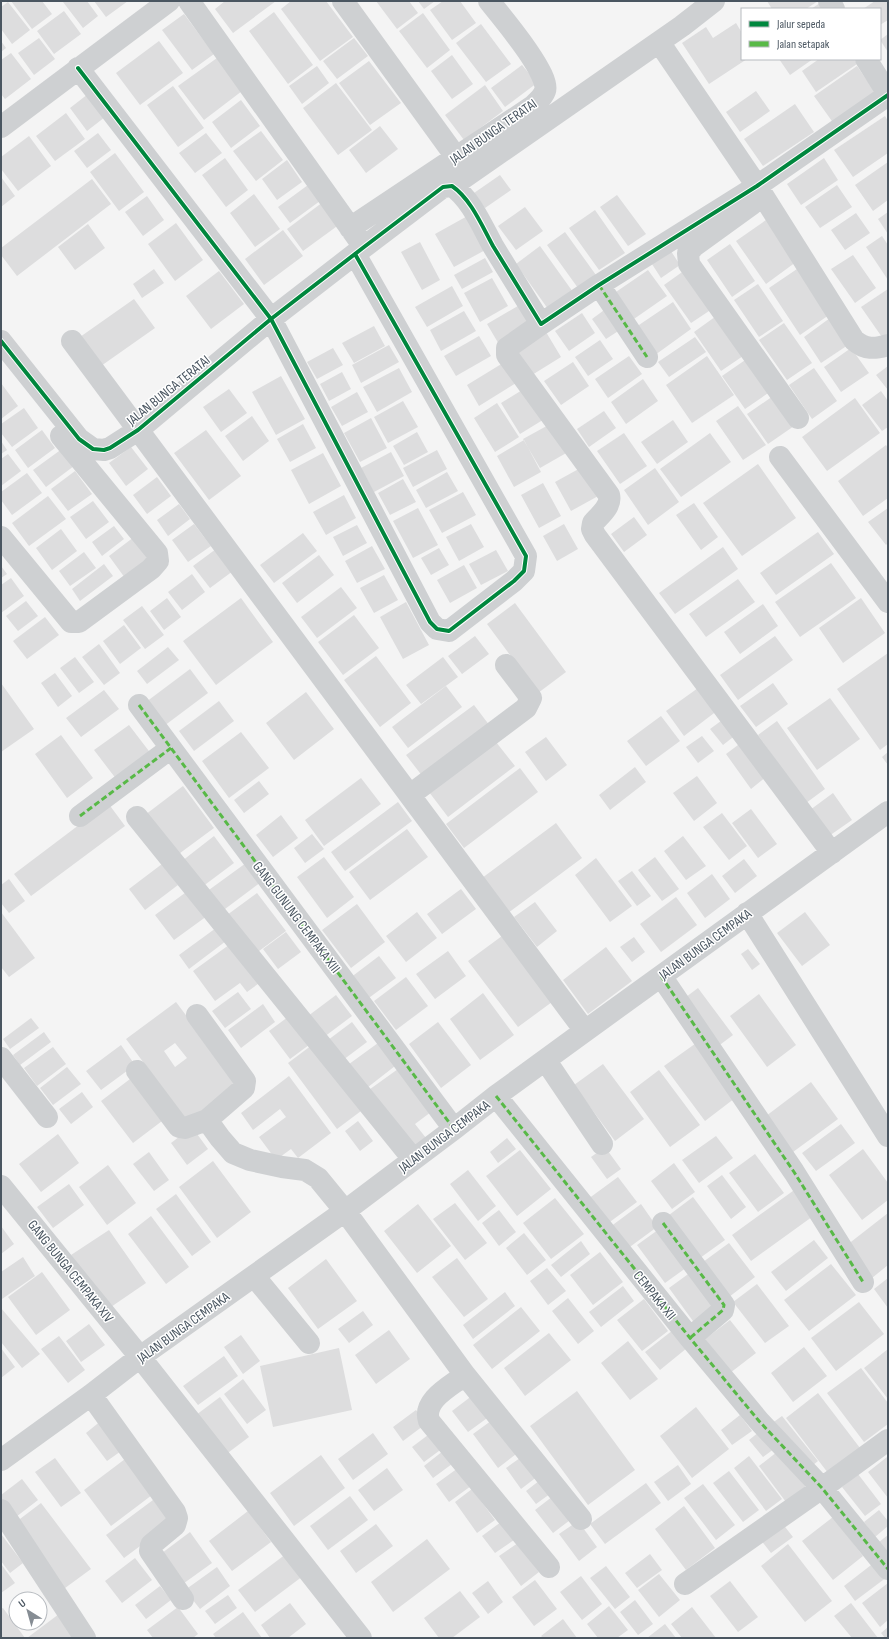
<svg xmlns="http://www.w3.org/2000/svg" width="889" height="1639" viewBox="0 0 889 1639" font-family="'Sofia Sans Condensed',sans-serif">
<rect width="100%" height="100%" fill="#f4f4f4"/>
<path fill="#ddddde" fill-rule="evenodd" d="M11,1h31l10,13 -20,15z
M64,1h23l11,15 -15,12 -20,-26z
M94,1h34l-22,16z
M225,1h51l-43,32 -18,-24z
M291,1h35l27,36 -33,24 -39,-52z
M376,1h33l9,12 -21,16z
M418,1h17l-11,8z
M443,1h17l16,22 -24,17 -22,-30z
M767,1h51l-12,8h-34z
M823,1l7,8h-19z
M875,1h13v19l-8,5v-16h-17z
M8,2l22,28 -18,14 -11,-15v-22z
M64,11l17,23 -27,20 -17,-23z
M274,12l39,53 -25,19 -39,-53z
M423,13l27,37 -23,18 -28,-37z
M184,14l30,40 -22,16 -30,-40z
M736,23l6,10v26h5l-38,25 -27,-41 24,-16 7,11z
M481,24l30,40 -25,18 -30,-39z
M888,34v18l-8,-12z
M39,38l16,21 -21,16 -16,-22z
M354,38l14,18 -31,23 -14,-18z
M1,41l5,7 -5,4z
M159,41l24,32 -43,32 -24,-32z
M11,53l20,26 -26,20 -4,-5v-34z
M452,55l21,29 -21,15 -21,-28z
M217,58l25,33 -38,29 -26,-34z
M779,59h34l-23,16z
M819,59h35l3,5 -41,28 -14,-21z
M369,61l32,42 -31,22 -31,-42z
M522,65l15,18 -32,24 -14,-19z
M317,66l12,17 -27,21 -13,-18z
M857,66l20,29 -43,29 -20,-28z
M336,83l36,47 -34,25 -35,-47z
M485,85l18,26 -39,29 -19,-25z
M173,86l31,42 -26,19 -31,-42z
M756,91l14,20 -30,21 -14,-20z
M88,94l17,23 -18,14 -17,-23z
M241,100l19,26 -29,22 -19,-26z
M795,104l19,28 -51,34 -19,-27z
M66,113l19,26 -30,22 -19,-25z
M885,116l3,5v32l-35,24 -19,-27z
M380,126l18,23 -32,24 -17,-23z
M261,131l22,29 -27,21 -23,-30z
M98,133l13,17 -24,18 -13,-17z
M206,133l16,20 -27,20 -16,-20z
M29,136l22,30 -33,25 -17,-22v-12z
M115,153l29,39 -25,19 -29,-39z
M225,158l23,32 -22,17 -24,-32z
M824,158l14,22 -37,25 -14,-21z
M287,160l15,22 -25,18 -15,-21z
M888,162v38l-15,11 -18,-26z
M500,175l11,15 -26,18 -11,-15z
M1,177l14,19 -14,11z
M92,179l19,25 -94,72 -16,-21v-7z
M308,185l12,16 -30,22 -12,-16z
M837,185l15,22 -32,21 -15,-21z
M254,194l26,35 -25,18 -25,-34z
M617,195l29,39 -18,12 -28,-39z
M147,196l17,24 -21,16 -18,-24z
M323,202l17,22 -37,27 -16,-22z
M525,207l18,24 -27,19 -18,-24z
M595,210l30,43 -26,17 -30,-42z
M888,212v22l-10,-15z
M856,213l14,20 -25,17 -14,-20z
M471,214l18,34 -35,19 -19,-33z
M766,220l30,42 -30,22 -30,-43z
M176,223l27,37 -28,21 -27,-37z
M88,224l17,24 -30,22 -17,-23z
M283,230l20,26 -39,29 -19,-26z
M565,232l31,43 -18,13 -31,-43z
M882,236l6,9v35l-22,-33z
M420,242l20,38 -18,10 -21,-38z
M730,244l25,37 -23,16 -25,-37z
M540,246l33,46 -25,17 -32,-45z
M669,248l11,17 -19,13 -11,-17z
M853,255l23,33 -21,15 -24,-34z
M485,258l8,14 -31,17 -8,-14z
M154,269l10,14 -22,15 -9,-14z
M797,269l32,46 -29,20 -31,-47z
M648,270l19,26 -36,25 -18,-27z
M685,270l27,39 -21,14 -27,-38z
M219,271l25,33 -33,25 -25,-33z
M492,278l16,28 -28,16 -16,-29z
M758,284l25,37 -24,16 -25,-37z
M452,286l11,20 -36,21 -12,-20z
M888,289v49l-4,2 -23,-33z
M134,299l21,29 -54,38 -21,-29z
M673,302l18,27 -36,26 -19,-28z
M523,303l13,21 -36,22 -13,-22z
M611,305l15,21 -20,13 -14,-20z
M464,311l12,20 -35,20 -11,-21z
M582,313l13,20 -26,18 -14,-20z
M719,314l27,40 -25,17 -27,-39z
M830,318l18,27 -27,18 -17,-26z
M784,323l28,40 -25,17 -28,-40z
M374,326l11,20 -31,17 -12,-20z
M546,332l15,25 -29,18 -16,-25z
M479,336l12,20 -35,20 -12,-20z
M695,337l11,15 -37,25 -11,-15z
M600,340l13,19 -25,17 -13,-19z
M389,345l10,17 -38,21 -9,-18z
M333,348l10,17 -26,14 -10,-17z
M851,348l18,25 -28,19 -17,-25z
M629,356l13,18 -34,24 -13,-19z
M707,356l27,39 -42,28 -26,-38z
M751,356l23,33 -29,20 -23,-33z
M573,362l16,24 -28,19 -17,-24z
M503,363l13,20 -37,23 -12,-21z
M888,366v24l-12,-15z
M399,368l13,24 -35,20 -14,-25z
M814,368l23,33 -25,18 -23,-34z
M342,372l9,17 -22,12 -9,-17z
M281,376l24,43 -29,16 -24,-43z
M643,379l15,22 -32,23 -15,-22z
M1,383l17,23 -17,13z
M527,387l19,31 -26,16 -19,-31z
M229,389l18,24 -26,19 -18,-25z
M881,391l7,10v26l-6,4 -20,-26z
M357,392l11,20 -26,14 -11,-19z
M776,394l21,30 -29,20 -21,-30z
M855,398l25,35 -53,38 -25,-34z
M403,401l15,26 -30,16 -14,-26z
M497,403l22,34 -24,15 -21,-34z
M738,406l28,39 -23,15 -27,-39z
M24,408l14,20 -26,19 -11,-14v-9z
M604,411l12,17 -27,19 -12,-18z
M252,416l17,25 -26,20 -18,-25z
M371,418l16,30 -27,14 -16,-29z
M673,420l15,22 -31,22 -16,-22z
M552,423l16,29 -28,16 -17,-29z
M303,424l13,24 -26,14 -13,-23z
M42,430l13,18 -27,20 -13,-18z
M206,430l35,46 -32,24 -35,-47z
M417,432l11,20 -24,13 -11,-19z
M624,433l23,33 -27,18 -23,-33z
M710,433l21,29 -50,35 -21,-28z
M524,440l17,32 -27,15 -17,-31z
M1,441l6,9 -6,4z
M886,445l2,3v50l-25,18 -25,-35z
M66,446l12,17 -32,24 -13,-17z
M131,447l17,22 -22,17 -17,-23z
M437,450l10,19 -34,18 -10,-19z
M391,452l13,24 -30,16 -13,-24z
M323,453l18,33 -32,18 -18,-34z
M8,454l13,17 -20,15v-27z
M758,464l38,54 -54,38 -39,-53z
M584,466l16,29 -29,16 -16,-29z
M655,468l24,34 -31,23 -24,-35z
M75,471l17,23 -24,17 -17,-22z
M447,472l11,19 -32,17 -10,-18z
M27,473l15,20 -30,22 -11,-15v-8z
M157,477l14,19 -24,18 -14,-19z
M403,479l13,23 -26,13 -12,-22z
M543,483l18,33 -22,12 -18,-33z
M463,492l13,23 -34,18 -13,-23z
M344,495l12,23 -30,17 -13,-23z
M48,496l18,23 -37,27 -17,-23z
M93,501l16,21 -23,17 -16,-22z
M694,503l24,34 -17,13 -25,-35z
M179,504l11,15 -22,17 -11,-16z
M418,508l20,37 -25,13 -20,-37z
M888,508v35l-2,2 -18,-23z
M634,517l13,18 -23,17 -13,-18z
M194,524l17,22 -23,16 -16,-22z
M471,524l13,23 -25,14 -13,-24z
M564,524l14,25 -21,12 -14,-25z
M357,525l10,18 -24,13 -10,-19z
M114,526l10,13 -22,17 -10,-14z
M61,529l16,22 -25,19 -16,-22z
M818,532l16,22 -58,41 -16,-22z
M303,533l14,18 -43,32 -14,-18z
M134,537l16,22 -25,19 -16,-22z
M372,546l13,23 -28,14 -12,-22z
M723,547l15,22 -63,45 -16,-21z
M439,548l10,17 -18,10 -10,-17z
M216,549l17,22 -23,17 -17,-22z
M496,550l12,21 -27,14 -12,-21z
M84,552l12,16 -26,18 -11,-15z
M319,555l15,20 -37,28 -15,-20z
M831,563l25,35 -56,39 -25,-35z
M104,564l9,12 -33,25 -8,-12z
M464,565l13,23 -27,15 -13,-23z
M1,566l6,8 -6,4z
M192,574l13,18 -23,18 -14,-18z
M384,575l14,25 -24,13 -14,-25z
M11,578l13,18 -23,17v-28z
M738,579l17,23 -49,35 -17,-23z
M341,587l16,21 -40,30 -16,-21z
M167,598l14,19 -17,13 -14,-19z
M241,598l32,44 -57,43 -33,-44z
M861,598l24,35 -42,30 -24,-35z
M26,601l12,15 -20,15 -12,-15z
M406,602l23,43 -26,14 -23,-42z
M515,603l51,69 -28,21 -51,-69z
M763,604l15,22 -38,28 -16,-22z
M142,606l22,29 -19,14 -22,-29z
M354,615l25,33 -36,27 -25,-33z
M45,617l14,18 -32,24 -14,-18z
M124,625l17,23 -21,16 -17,-23z
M475,636l14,18 -27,20 -14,-18z
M775,636l18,24 -55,40 -18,-25z
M99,644l21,29 -16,12 -22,-28z
M168,647l11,13 -32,24 -10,-13z
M888,653v91l-8,6 -43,-61z
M376,656l35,47 -31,24 -36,-47z
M75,657l19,25 -15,11 -19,-25z
M443,657l15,20 -37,27 -15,-19z
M190,669l18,24 -44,33 -18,-24z
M55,673l17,23 -14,11 -17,-24z
M1,683l33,46 -33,23z
M705,683l17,24 -38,29 -18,-25z
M773,683l15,21 -32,23 -16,-21z
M446,686l16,21 -54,41 -16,-21z
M104,690l15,19 -38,28 -15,-19z
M306,692l28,37 -40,31 -28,-37z
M830,698l30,41 -43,31 -30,-42z
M219,701l15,20 -40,30 -15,-20z
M474,705l16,21 -67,51 -17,-22z
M661,716l19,25 -34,25 -19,-25z
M725,718l12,16 -14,11 -13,-16z
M777,721l48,68 -19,14 -48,-68z
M129,725l26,34 -35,25 -26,-34z
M241,732l28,36 -40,30 -27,-37z
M61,735l32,43 -26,20 -32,-44z
M702,736l12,15 -16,12 -12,-16z
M546,737l21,28 -21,16 -21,-29z
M746,739l25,34 -20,16 -25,-35z
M496,742l19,24 -67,51 -19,-25z
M888,752v13l-6,-8z
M635,767l11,15 -36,28 -11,-15z
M520,768l18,24 -74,56 -18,-24z
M697,776l20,27 -23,18 -21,-28z
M361,778l20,26 -57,42 -19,-26z
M259,781l10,13 -25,19 -10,-13z
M183,786l31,42 -42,31 -31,-41z
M833,793l19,27 -23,16 -19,-26z
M398,802l14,19 -67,50 -14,-19z
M108,803l17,23 -94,70 -17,-22z
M751,809l26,35 -19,14 -26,-35z
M722,813l25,33 -18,14 -26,-33z
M281,815l17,23 -25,19 -17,-22z
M556,823l26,35 -74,55 -26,-35z
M407,829l21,28 -58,43 -21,-28z
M312,834l12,15 -19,14 -11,-15z
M214,836l20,27 -32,24 -20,-26z
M683,836l23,30 -20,14 -22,-29z
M324,857l30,40 -27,21 -30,-41z
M655,857l24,32 -17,12 -24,-31z
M596,858l36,48 -22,16 -35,-47z
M744,859l13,17 -22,17 -13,-17z
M246,863l15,19 -44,33 -15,-20z
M162,864l16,21 -33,25 -16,-21z
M632,871l19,25 -14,10 -19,-25z
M712,874l18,25 -25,19 -18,-25z
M9,879l16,22 -16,12 -8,-10v-18z
M461,889l15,20 -34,25 -15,-20z
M189,890l18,26 -33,24 -19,-25z
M257,893l29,38 -31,23 -28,-39z
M676,897l21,28 -36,27 -21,-28z
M535,902l22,29 -20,16 -23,-30z
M357,904l28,38 -34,26 -29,-38z
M1,912l34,46 -26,19 -8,-10z
M417,912l20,26 -31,24 -20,-26z
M805,912l25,33 -28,21 -25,-33z
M216,928l10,13 -37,28 -10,-14z
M286,932l15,20 -23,17 -15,-20z
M502,936l50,66 -34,25 -50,-66z
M634,937l11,15 -13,10 -12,-15z
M233,942l29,39 -15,11 -7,-9 -25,18 -22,-30z
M606,947l26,34 -44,33 -25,-34z
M748,949l12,15 -8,6 -11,-16z
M448,951l18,25 -31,23 -19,-25z
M379,956l17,22 -30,22 -16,-22z
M406,977l22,29 -32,24 -22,-29z
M698,988l35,47 -16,12 -35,-47z
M238,992l13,17 -26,19 -13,-17z
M483,993l31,42 -34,25 -30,-41z
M759,994l37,51 -29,22 -37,-51z
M336,995l16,21 -28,21 -16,-21z
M176,1002l64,85 -50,38 -64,-86zM175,1043l12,15 -12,9 -11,-16z
M263,1004l12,18 -34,26 -13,-18z
M292,1014l21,28 -23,17 -21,-28z
M31,1018l8,10 -29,21 -7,-10z
M352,1022l15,20 -24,18 -15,-20z
M438,1022l33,43 -30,23 -32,-44z
M44,1032l7,10 -31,23 -7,-10z
M699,1041l40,54 -34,26 -41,-55z
M316,1042l49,66 -28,21 -49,-66z
M378,1043l17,23 -32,25 -18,-24z
M121,1045l14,20 -34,25 -15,-19z
M53,1047l13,17 -29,22 -13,-18z
M603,1064l41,55 -29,22 -41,-56z
M67,1067l14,17 -28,21 -13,-17z
M398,1069l33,43 -16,12 11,14 -17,12 -43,-58z
M659,1070l41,55 -30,22 -40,-55z
M134,1076l32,42 -33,25 -32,-42z
M289,1076l42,57 -33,25 -7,-9 -15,11 -17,-23 27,-20 -6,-8 -27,21 -12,-17z
M811,1082l27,37 -45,33 -27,-36z
M82,1092l11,15 -22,17 -12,-15z
M358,1121l15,20 -13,10 -15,-20z
M841,1124l14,19 -39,28 -14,-18z
M192,1127l16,22 -21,16 -16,-22z
M58,1134l21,29 -38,29 -22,-28z
M716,1136l17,22 -34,25 -17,-23z
M507,1138l9,11 -18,14 -8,-11z
M605,1147l16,22 -14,10 -16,-22z
M863,1149l25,34v17l-26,20 -33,-45z
M520,1150l31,39 -34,27 -31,-40z
M149,1152l20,28 -15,11 -21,-27z
M755,1154l29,39 -26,19 -29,-39z
M213,1161l38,51 -34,26 -38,-51z
M674,1163l21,29 -23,17 -21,-28z
M108,1165l28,38 -29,22 -28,-38z
M468,1170l28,36 -18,15 -28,-37z
M722,1175l24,32 -15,12 -24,-33z
M618,1177l19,25 -30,22 -19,-25z
M69,1184l15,21 -31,23 -16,-21z
M797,1188l19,26 -65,47 -19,-26z
M176,1194l35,48 -19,14 -36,-47z
M693,1197l32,43 -25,18 -31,-43z
M555,1198l29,36 -33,25 -28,-36z
M455,1203l32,40 -22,17 -32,-41z
M418,1204l33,42 -34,27 -33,-42z
M641,1204l16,23 -30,22 -17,-22z
M499,1210l17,22 -17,14 -17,-23z
M888,1213v52l-16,13 -25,-33z
M151,1216l38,51 -23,17 -38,-50z
M1,1226l13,18 -13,10z
M662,1227l28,38 -25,18 -28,-38z
M109,1230l37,53 -38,26 -37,-54z
M524,1233l22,27 -19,15 -21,-27z
M814,1240l14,18 -42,33 -15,-19z
M581,1241l9,13 -29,23 -10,-12z
M729,1243l26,34 -26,20 -26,-35z
M600,1252l23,30 -30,23 -23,-30z
M23,1257l12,19 -33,23 -1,-27z
M457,1258l31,41 -24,18 -32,-40z
M326,1259l31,42 -39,28 -30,-41z
M831,1264l25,31 -47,36 -25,-31z
M547,1268l19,23 -18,14 -18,-24z
M42,1272l28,38 -34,25 -28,-38z
M691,1272l29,39 -22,17 -29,-40z
M888,1278v30l-14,-19z
M757,1284l32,42 -24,17 -32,-41z
M623,1286l11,15 -33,26 -12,-15z
M505,1292l10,14 -42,33 -10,-14z
M568,1298l26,33 -16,13 -26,-33z
M644,1299l24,32 -26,20 -25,-31z
M859,1302l25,32 -48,37 -25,-33z
M521,1307l19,24 -48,38 -19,-24z
M1,1308l39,46 -18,14 -21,-26z
M363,1311l10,14 -24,18 -11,-14z
M730,1320l26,33 -26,20 -26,-33z
M89,1324l16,21 -24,17 -15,-21z
M389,1330l21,29 -34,25 -21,-29z
M673,1330l14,18 -27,22 -15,-18z
M549,1333l22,27 -46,36 -21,-28z
M241,1335l19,26 -17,13 -19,-27z
M59,1336l26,34 -17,13 -27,-34z
M628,1341l30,38 -28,21 -29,-37z
M804,1347l23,29 -34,26 -22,-29z
M1,1348l14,19 -14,11z
M339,1348l13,62 -79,17 -13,-61z
M888,1349v50l-24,-31z
M224,1356l14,20 -40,29 -15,-19z
M861,1368l27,35v21l-24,18 -37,-49z
M243,1379l23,31 -19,14 -23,-30z
M577,1391l58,79 -47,35 -58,-79z
M818,1393l42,55 -32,25 -42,-55z
M473,1395l17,21 -22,16 -16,-21z
M220,1397l29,40 -24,18 -29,-40z
M696,1407l33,42 -37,29 -32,-42z
M416,1410l11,13 -24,18 -10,-14z
M740,1415l12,16 -20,14 -11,-15z
M782,1416l36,45 -11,9 -36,-46z
M495,1418l25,33 -22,17 -25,-34z
M102,1420l22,29 -17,12 -21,-28z
M764,1428l14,18 -15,11 -14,-17z
M432,1432l11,16 -19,14 -12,-15z
M373,1433l15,21 -35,26 -15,-21z
M782,1448l28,35 -24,19 -27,-36z
M443,1451l9,13 -19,14 -9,-12z
M527,1453l15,20 -21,16 -15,-21z
M321,1455l24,33 -51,38 -24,-33z
M129,1456l27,36 -45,34 -27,-36z
M749,1456l33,43 -16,12 -32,-43z
M887,1457l1,1v40l-20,-26z
M55,1458l26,35 -20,14 -26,-35z
M678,1465l13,19 -23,17 -14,-19z
M387,1468l16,22 -29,21 -16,-21z
M458,1468l13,18 -22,16 -13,-18z
M729,1471l30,39 -16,12 -30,-39z
M858,1474l23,30 -16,12 -23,-29z
M544,1477l10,14 -18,13 -10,-13z
M22,1479l16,21 -26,20 -11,-15v-10z
M646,1483l15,20 -56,41 -15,-20z
M703,1484l32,41 -19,15 -32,-42z
M472,1489l23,31 -18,13 -22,-31z
M557,1493l17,24 -21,16 -18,-23z
M350,1496l18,24 -40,30 -18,-24z
M153,1500l18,23 -47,35 -18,-23z
M41,1503l50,66 -30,22 -49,-66z
M684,1506l31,42 -29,22 -31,-41z
M879,1510l9,11v5l-13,11 -11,-15z
M248,1511l23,31 -39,29 -23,-30z
M833,1517l30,39 -30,24 -31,-39z
M578,1521l19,26 -18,14 -20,-27z
M501,1522l13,18 -19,13 -13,-17z
M782,1523l11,14 -22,16 -11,-14z
M376,1524l17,22 -37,27 -16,-22z
M190,1532l22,31 -32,23 -22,-30z
M1,1534l22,29 -13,10 -9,-12z
M888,1535v19l-9,-12z
M427,1539l23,30 -57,43 -22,-30z
M518,1543l21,29 -18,14 -22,-30z
M788,1544l44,57 -27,21 -44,-56z
M286,1554l17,22 -48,36 -17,-22z
M650,1554l12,16 -25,18 -12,-15z
M135,1558l17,22 -30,23 -17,-22z
M875,1562l12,15 -32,24 -11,-15z
M1,1564l14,19 -14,10z
M606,1566l24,31 -15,12 -25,-31z
M217,1567l13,19 -30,23 -15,-19z
M659,1574l21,26 -21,17 -21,-27z
M581,1576l21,28 -20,16 -22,-28z
M535,1580l22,29 -23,17 -22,-29z
M488,1581l15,21 -15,12 -16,-21z
M730,1581l28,36 -20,15 -28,-36z
M888,1583v37l-8,7 -18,-24z
M160,1586l11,14 -25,19 -11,-14z
M460,1591l20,26 -28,21h-13l-15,-20z
M228,1595l9,13 -22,16 -10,-13z
M635,1600l18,24 -15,11 -18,-23z
M290,1603l16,21 -18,14h-18l-9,-13z
M851,1603l27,35h-26l-18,-22z
M609,1606l19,24 -11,8h-19l-11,-14z
M178,1607l20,27 -5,4h-40l-6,-8z
M692,1607l24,31h-34l-11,-14z
M3,1608l22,30h-24v-29z
M243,1612l19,26h-46l-3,-4z
M59,1614l17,24h-49z
M563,1619l14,19h-34l-2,-2z
M665,1624l11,14h-29z
M888,1627v11h-3l-4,-5z"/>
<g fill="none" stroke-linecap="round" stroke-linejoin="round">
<path stroke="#ced0d2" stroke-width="22" d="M189,1l170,239
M343,1l113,156
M829,1l5,8
M659,42l98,144 97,154c11,10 21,9 34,5
M866,59l22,35
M78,68l193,251 159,303 7,7 12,2 65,-50 10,-10 2,-15 -171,-302
M1,127l168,-126
M452,186l230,-160 32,-25
M752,204l-58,42 -6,7 1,11 109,154
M350,228l183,-122c4,-4 10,-9 12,-15 6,-16 -44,-75 -56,-90
M599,285l48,72
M541,324l-34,24v7l102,140c3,11 -9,20 -16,28l-1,6 3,6 237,318
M1,341l78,98 14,10 11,1 6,-2 28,-18 133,-111 93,-72 79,-60 9,-1c19,13 30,40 41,60 16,26 32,52 48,78l58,-39 158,-99 131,-91
M72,341l513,690
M780,457l108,145
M1,537l70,85h8l72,-53 7,-8 -1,-8 -96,-117
M139,705l315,424
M410,795l116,-87 5,-10 -25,-33
M80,816l91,-68
M137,817l276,342
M747,913l141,223
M661,976l133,196 69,110
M197,1015l48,66 -1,7 -37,32
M1,1058l46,59
M546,1061l56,83
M137,1071l42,56 6,1 22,-8 13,18 13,15 17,7 32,7 23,3 13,8 27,33 120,164c-14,11 -43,25 -36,46l120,146
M496,1096l194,242 69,83 63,67 66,81
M1,1186l139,171 221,281
M663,1223l61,82 -1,5 -33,28
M254,1276l55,67
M465,1375l116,144
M91,1395l84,117 2,6 -2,7 -24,20 -1,6 33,48
M1,1460l90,-65 49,-38 205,-146 109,-82 42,-33 89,-65 303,-219
M1,1510l84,128
M685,1584l137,-96 66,-48"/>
<path stroke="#58b947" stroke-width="3" stroke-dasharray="6 3" stroke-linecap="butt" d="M599,285l48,72
M139,705l315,424
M80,816l91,-68
M661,976l133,196 69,110
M496,1096l194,242 69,83 63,67 66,81
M663,1223l61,82 -1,5 -33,28"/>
<defs>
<path id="cycleway" d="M78,68l193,251 159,303 7,7 12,2 65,-50 10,-10 2,-15 -171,-302
M1,341l78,98 14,10 11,1 6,-2 28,-18 133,-111 93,-72 79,-60 9,-1c19,13 30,40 41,60 16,26 32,52 48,78l58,-39 158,-99 131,-91"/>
</defs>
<use href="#cycleway" stroke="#fff" stroke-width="6"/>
<use href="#cycleway" stroke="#00873e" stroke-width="4"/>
</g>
<g text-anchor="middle" stroke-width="3" stroke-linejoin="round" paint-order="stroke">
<g font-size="14" fill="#4a5661" stroke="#fff">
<text transform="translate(493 131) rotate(-35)" y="5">JALAN BUNGA TERATAI</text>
<text transform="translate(168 390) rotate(-39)" y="5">JALAN BUNGA TERATAI</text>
<text transform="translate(297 917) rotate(53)" y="5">GANG GUNUNG CEMPAKA XIII</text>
<text transform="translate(705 944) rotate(-36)" y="5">JALAN BUNGA CEMPAKA</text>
<text transform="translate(444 1136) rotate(-37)" y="5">JALAN BUNGA CEMPAKA</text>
<text transform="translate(71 1271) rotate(51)" y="5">GANG BUNGA CEMPAKA XIV</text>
<text transform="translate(655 1295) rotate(51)" y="5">CEMPAKA XII</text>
<text transform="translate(183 1327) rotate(-36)" y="5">JALAN BUNGA CEMPAKA</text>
</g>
</g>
<rect width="889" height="1639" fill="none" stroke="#4a5661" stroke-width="4"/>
<rect x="741" y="8" width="140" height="52" fill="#ffffff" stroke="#b7bbc0"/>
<rect x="749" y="21" width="20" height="6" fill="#00873e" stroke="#b7bbc0"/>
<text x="777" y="28" font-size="12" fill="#4a5661">Jalur sepeda</text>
<rect x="749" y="41" width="20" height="6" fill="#58b947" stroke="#b7bbc0"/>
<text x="777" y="48" font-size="12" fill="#4a5661">Jalan setapak</text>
<g transform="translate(28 1611) rotate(323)"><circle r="19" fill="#ffffff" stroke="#b7bbc0"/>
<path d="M0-3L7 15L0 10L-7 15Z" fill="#868d94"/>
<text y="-6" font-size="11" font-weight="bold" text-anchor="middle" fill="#4a5661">U</text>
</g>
</svg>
